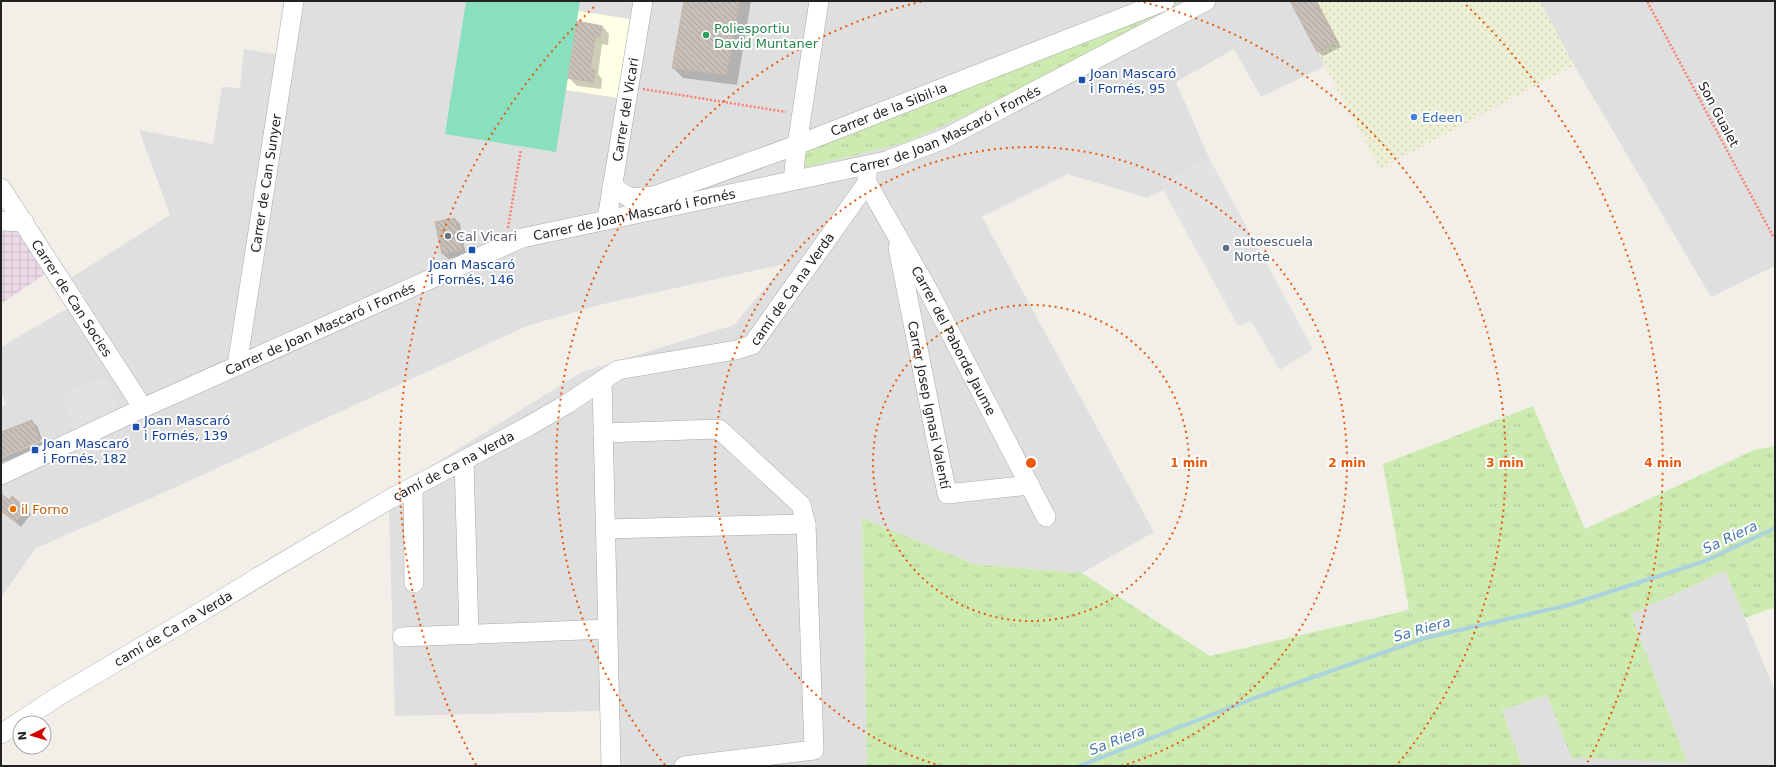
<svg xmlns="http://www.w3.org/2000/svg" width="1776" height="767" viewBox="0 0 1776 767" font-family="'DejaVu Sans',sans-serif">
<defs>
<pattern id="industrial-grid" width="8" height="8" patternUnits="userSpaceOnUse"><rect width="8" height="8" fill="#ebdbe8"/><path d="M0 4h8M4 0v8" fill="none" stroke="#c9bcc7"/></pattern>
<pattern id="farmland-dots" width="8" height="8" patternUnits="userSpaceOnUse"><rect width="8" height="8" fill="#eef0d5"/><path d="M2 2h.1M6 6h.1" fill="none" stroke="#ccceb7" stroke-width="1.8" stroke-linecap="round"/></pattern>
<pattern id="grass-tufts" width="24" height="20" patternUnits="userSpaceOnUse"><rect width="24" height="20" fill="#cdebb0"/><path d="M3 7l-1-3M5 7V3M7 7l1-3M15 17l-1-3M17 17v-4M19 17l1-3" fill="none" stroke="#b0c997"/></pattern>
<pattern id="building-back-hatch" width="6" height="6" patternUnits="userSpaceOnUse"><rect width="6" height="6" fill="#c7bfb8"/><path d="M-1 5l2 2M0 0l6 6M5-1l2 2" fill="none" stroke="#aba49e"/></pattern>
</defs>
<rect width="100%" height="100%" fill="#f2efe9"/>
<path fill="#e0dfdf" d="M303,1h1472v265l-64,31 -137,-232 -194,104 -55,-103 -64,31 -27,-48 -58,33 37,85 -66,31 -79,-24 -86,43 172,315 -72,41 -108,-9 -112,-46 5,248h-264l-3,-55 -205,5 -6,-205 -6,-15 199,-124 152,-47 51,-61 -182,40 -76,22 -362,166 -129,56 -35,49v-190l5,-2 -5,-14v-44l84,-49 -14,-20 99,-63 -31,-85 74,14 9,-57 18,1 4,-39 51,9z
M1725,571l50,120v75h-253l-20,-56 45,-15 140,67 -56,-148z"/>
<path fill="url(#industrial-grid)" d="M1,216l6,1 38,57 -44,30z"/>
<path fill="#ffffe5" d="M578,11l52,8 -12,79 -52,-8z"/>
<path fill="url(#farmland-dots)" d="M1290,1h250l34,64 -194,104z"/>
<path fill="url(#grass-tufts)" d="M1177,1h5l-172,94 -106,48 -106,26 3,-22z
M1533,406l52,123 169,-79 21,-4v161l-30,11 -20,-47 -94,43 56,148 -115,-4 -25,-63 -45,15 20,56h-655l-5,-248 112,46 108,9 128,83 199,-46 -26,-146z"/>
<path fill="#88e0be" d="M466,1h114l-24,151 -111,-18z"/>
<path fill="#e2e2e2" d="M1209,158l104,191 -33,21 -29,-49 -13,5 -78,-142z
M105,376l15,34 -45,21 -15,-35z"/>
<path fill="#0003" d="M685,1h66l-14,84 -54,-7 -10,-10z
M1299,1h18l24,46 -18,9 -5,-4 -25,-48z
M578,23l24,3 7,8 -1,11 -6,-1 -4,30 4,5 -1,10 -24,-3 -8,-8z
M455,219l5,5 6,31 -18,4 -5,-5z
M32,421l5,5 5,13 -41,17v-22z
M43,441l2,5 -44,17v-5z
M1,495l8,6 17,8 5,5 -10,13 -20,-16z"/>
<g fill="none" stroke-linecap="round" stroke-linejoin="round">
<path stroke="#aad3df" stroke-width="4" d="M1079,766l189,-73 157,-55 144,-33 136,-44 70,-33"/>
</g>
<path fill="url(#building-back-hatch)" stroke="#c4b6ab" d="M684,1h55l-12,74 -55,-7z
M1290,1h25l22,40 -20,11z
M577,21l25,5 -2,11h-5l-5,32 5,1 -2,12 -25,-4z
M455,218l7,32 -20,4 -7,-32z
M32,420l8,21 -39,16v-25z
M1,494l8,6 3,-4 15,12 -11,14 -15,-11z"/>
<g fill="none" stroke-linecap="round" stroke-linejoin="round">
<defs>
<g id="minor">
<path id="s1" d="M867,172v11l60,105 119,229"/>
<path d="M793,180l4,-35 22,-144"/>
<path id="s2" d="M612,186l18,12 24,-2 143,-51 368,-144"/>
<path id="s3" d="M1,188l142,220"/>
<path id="s4" d="M607,219l36,-218"/>
<path d="M1,221l23,1"/>
<path id="s5" d="M898,248l49,246 83,-9"/>
<path id="s6" d="M237,366l57,-365"/>
<path d="M602,380l9,386"/>
<path d="M603,433l116,-4 82,76 5,19 8,226 -130,16"/>
<path d="M464,460l5,175"/>
<path id="s7" d="M1,475l142,-67 379,-170 364,-77 58,-22 262,-138"/>
<path d="M413,487l1,96"/>
<path d="M606,529l200,-5"/>
<path d="M402,637l206,-8"/>
<path id="s8" d="M1,734l59,-39 146,-86 59,-36 125,-74 137,-72 40,-23 51,-34 118,-20 16,-5 115,-162"/>
</g>
</defs>
<use href="#minor" stroke="#a9a9a9" stroke-width="20"/>
<path stroke="#fa8072" stroke-width="2.5" stroke-dasharray="2 2" stroke-linecap="butt" d="M1653,1l-5,2 126,235
M643,89l143,23
M508,228l13,-79"/>
<use href="#minor" stroke="#fff" stroke-width="19"/>
</g>
<g fill="none" stroke="#e8590c" stroke-width="2" stroke-dasharray="2 4">
<circle cx="1031" cy="463" r="158"/>
<path d="M941 766A316 316 0 1 1 1121 766"/>
<path d="M665 765A474 474 0 0 1 924 1M1138 1A474 474 0 0 1 1397 765"/>
<path d="M476 765A632 632 0 0 1 596 5M1466 5A632 632 0 0 1 1586 765"/>
</g>
<circle fill="#2e9e5b" stroke="#fff" stroke-width="1.5" cx="706" cy="35" r="4"/>
<g fill="#1a4fb4" stroke="#fff" stroke-width="1.5">
<rect x="1078" y="76" width="8" height="8" rx="2"/>
<rect x="468" y="246" width="8" height="8" rx="2"/>
<rect x="132" y="423" width="8" height="8" rx="2"/>
<rect x="31" y="446" width="8" height="8" rx="2"/>
</g>
<circle fill="#3f7fe0" stroke="#fff" stroke-width="1.5" cx="1414" cy="117" r="4"/>
<circle fill="#6b7280" stroke="#fff" stroke-width="1.5" cx="448" cy="236" r="4"/>
<circle fill="#5c6f8a" stroke="#fff" stroke-width="1.5" cx="1226" cy="248" r="4"/>
<circle fill="#e8710a" stroke="#fff" stroke-width="1.5" cx="13" cy="509" r="4"/>
<g text-anchor="middle" stroke-width="4" stroke-linejoin="round" paint-order="stroke">
<g font-size="13" fill="#27864d" stroke="#fff" text-anchor="start">
<text x="714" y="33">Poliesportiu<tspan x="714" dy="15">David Muntaner</tspan></text>
</g>
<g font-size="13" fill="#164399" stroke="#fff" text-anchor="start">
<text x="1090" y="78">Joan Mascaró<tspan x="1090" dy="15">i Fornés, 95</tspan></text>
<text x="472" y="269" text-anchor="middle">Joan Mascaró<tspan x="472" dy="15">i Fornés, 146</tspan></text>
<text x="144" y="425">Joan Mascaró<tspan x="144" dy="15">i Fornés, 139</tspan></text>
<text x="43" y="448">Joan Mascaró<tspan x="43" dy="15">i Fornés, 182</tspan></text>
</g>
<g font-size="13" fill="#222" stroke="#fff">
<text dy="5" stroke="none"><textPath href="#s2" startOffset="296">Carrer de la Sibil·la</textPath></text>
<text dy="5" stroke="none"><textPath href="#s4" startOffset="111">Carrer del Vicari</textPath></text>
<text transform="translate(1719 114) rotate(62)" y="5">Son Gualet</text>
<text dy="5" stroke="none"><textPath href="#s7" startOffset="1011">Carrer de Joan Mascaró i Fornés</textPath></text>
<text dy="5" stroke="none"><textPath href="#s6" startOffset="185">Carrer de Can Sunyer</textPath></text>
<text dy="5" stroke="none"><textPath href="#s7" startOffset="687">Carrer de Joan Mascaró i Fornés</textPath></text>
<text dy="5" stroke="none"><textPath href="#s8" startOffset="922">camí de Ca na Verda</textPath></text>
<text dy="5" stroke="none"><textPath href="#s3" startOffset="131">Carrer de Can Socies</textPath></text>
<text dy="5" stroke="none"><textPath href="#s7" startOffset="351">Carrer de Joan Mascaró i Fornés</textPath></text>
<text dy="5" stroke="none"><textPath href="#s1" startOffset="191">Carrer del Paborde Jaume</textPath></text>
<text dy="5" stroke="none"><textPath href="#s5" startOffset="160">Carrer Josep Ignasi Valentí</textPath></text>
<text dy="5" stroke="none"><textPath href="#s8" startOffset="526">camí de Ca na Verda</textPath></text>
<text dy="5" stroke="none"><textPath href="#s8" startOffset="202">camí de Ca na Verda</textPath></text>
</g>
<g font-size="13" fill="#366cbe" stroke="#fff" text-anchor="start">
<text x="1422" y="122">Edeen</text>
</g>
<g font-size="13" fill="#5b616d" stroke="#fff" text-anchor="start">
<text x="456" y="241">Cal Vicari</text>
</g>
<g font-size="13" fill="#4e5e75" stroke="#fff" text-anchor="start">
<text x="1234" y="246">autoescuela<tspan x="1234" dy="15">Norte</tspan></text>
</g>
<g font-size="13" fill="#c56008" stroke="#fff" text-anchor="start">
<text x="21" y="514">il Forno</text>
</g>
<g font-size="14" font-style="italic" fill="#4a7aab" stroke="#fff">
<text transform="translate(1730 537) rotate(-25)" y="5">Sa Riera</text>
<text transform="translate(1422 629) rotate(-16)" y="5">Sa Riera</text>
<text transform="translate(1117 740) rotate(-21)" y="5">Sa Riera</text>
</g>
</g>
<circle cx="1031" cy="463" r="6" fill="#e8590c" stroke="#fff" stroke-width="2"/>
<g font-size="12" text-anchor="middle" font-weight="bold" fill="#e8590c" stroke="#fff" stroke-width="4" stroke-linejoin="round" paint-order="stroke">
<text x="1189" y="467">1 min</text>
<text x="1347" y="467">2 min</text>
<text x="1505" y="467">3 min</text>
<text x="1663" y="467">4 min</text>
</g>
<rect width="1776" height="767" fill="none" stroke="#222222" stroke-width="4"/>
<g transform="translate(32 735) rotate(265)"><circle r="19" fill="#ffffff" stroke="#a7a7a7"/>
<path d="M0-3L7 15L0 10L-7 15Z" fill="#d40000"/>
<text y="-6" font-size="11" font-weight="bold" text-anchor="middle" fill="#222222">N</text>
</g>
</svg>
